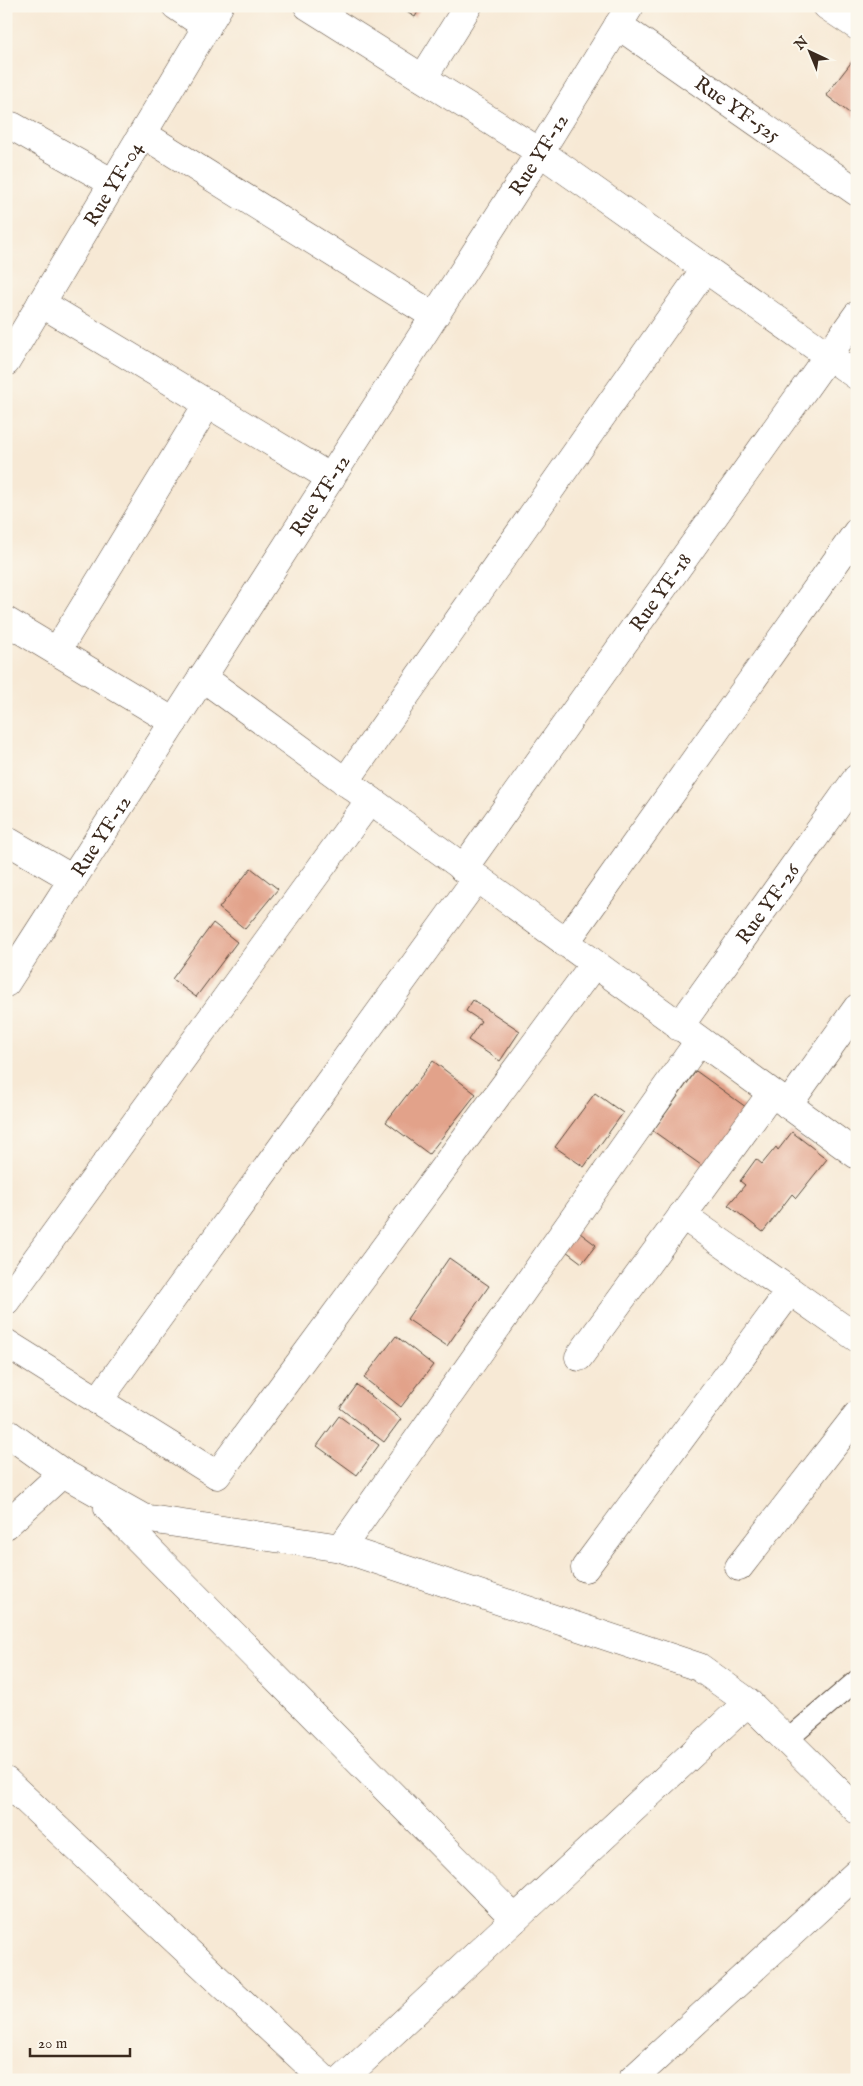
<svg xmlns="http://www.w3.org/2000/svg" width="863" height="2086" viewBox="0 0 863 2086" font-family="'IM FELL English',serif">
<rect width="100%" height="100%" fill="#fbf7ec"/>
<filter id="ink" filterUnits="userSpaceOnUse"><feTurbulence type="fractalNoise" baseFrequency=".02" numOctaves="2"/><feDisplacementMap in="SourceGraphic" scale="10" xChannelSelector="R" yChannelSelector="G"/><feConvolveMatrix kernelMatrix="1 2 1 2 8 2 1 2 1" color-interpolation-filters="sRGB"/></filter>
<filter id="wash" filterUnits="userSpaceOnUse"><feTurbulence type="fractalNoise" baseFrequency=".0096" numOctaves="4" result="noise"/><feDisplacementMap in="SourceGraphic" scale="20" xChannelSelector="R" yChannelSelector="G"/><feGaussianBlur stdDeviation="1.12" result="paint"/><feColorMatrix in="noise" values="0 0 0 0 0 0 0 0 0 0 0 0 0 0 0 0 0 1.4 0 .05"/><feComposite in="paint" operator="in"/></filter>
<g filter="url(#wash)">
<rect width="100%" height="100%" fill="#f7e9d5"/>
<g id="blocks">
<path fill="#e2a28a" d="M396,6h25l-6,11z
M857,55v64l-31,-24z
M251,868l27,21 -33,40 -26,-21z
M213,923l24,19 -41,55 -24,-18z
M473,1000l47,31 -20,30 -32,-21 13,-19 -15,-10z
M433,1061l43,33 -47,60 -43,-32z
M696,1071l54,39 -42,60 -55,-39z
M595,1093l28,20 -39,54 -29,-20z
M792,1132l35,27 -31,39 -4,-4 -29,38 -35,-27 17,-20 -5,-4 16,-22 6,5 14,-17 2,3z
M576,1230l20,15 -14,18 -20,-15z
M449,1258l40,28 -42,60 -40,-27z
M396,1336l37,29 -32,42 -37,-29z
M357,1385l44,34 -17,23 -44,-34z
M339,1416l40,29 -22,30 -40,-29z"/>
</g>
</g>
<g filter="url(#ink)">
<use href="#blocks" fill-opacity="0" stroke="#574739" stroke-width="1"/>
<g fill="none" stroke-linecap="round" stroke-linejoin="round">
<defs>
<path id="service" d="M787,1740l70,-60"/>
<g id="minor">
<path d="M176,6l31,21"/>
<path d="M308,6l232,146 317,224"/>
<path d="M827,6l30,20"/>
<path id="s1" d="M618,25l239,167"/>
<path d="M423,78l45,-72"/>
<path d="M6,127l6,-1 101,57"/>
<path d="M143,134l291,182"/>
<path d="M41,303l290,175"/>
<path id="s2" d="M6,362l213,-356"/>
<path d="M6,621l168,101"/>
<path d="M57,651l151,-248"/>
<path d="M202,677l655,478"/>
<path d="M345,782l360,-513"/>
<path d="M6,840l67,39"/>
<path id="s3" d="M463,869l394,-554"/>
<path d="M565,943l292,-411"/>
<path id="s4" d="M6,983l534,-831 90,-146"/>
<path id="s5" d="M679,1027l178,-249"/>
<path d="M788,1105l69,-97"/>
<path d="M682,1215l175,123"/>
<path d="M6,1301l364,-501"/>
<path d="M6,1343l211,132 377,-511"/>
<path d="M579,1357l192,-263"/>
<path d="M98,1401l379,-523"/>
<path d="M6,1432l57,41 80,45 198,30 358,119 49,35 109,108"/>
<path d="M108,1508l407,411"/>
<path d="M6,1525l57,-52"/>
<path d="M341,1548l358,-507"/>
<path d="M739,1567l118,-152"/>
<path d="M585,1568l205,-277"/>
<path d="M6,1781l319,299"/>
<path d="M342,2080l406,-378"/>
<path d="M632,2080l225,-207"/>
</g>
</defs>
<use href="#service" stroke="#574739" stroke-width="22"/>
<use href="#minor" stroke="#574739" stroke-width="29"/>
<use href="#service" stroke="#fff" stroke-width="20"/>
<use href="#minor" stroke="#fff" stroke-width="28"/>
</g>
</g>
<g text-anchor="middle" stroke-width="4.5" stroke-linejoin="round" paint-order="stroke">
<g font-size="20" fill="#3b2a1e" stroke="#fbf7ec">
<text dy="7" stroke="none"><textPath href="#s1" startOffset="146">Rue YF-525</textPath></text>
<text dy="7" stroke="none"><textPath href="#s4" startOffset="985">Rue YF-12</textPath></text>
<text dy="7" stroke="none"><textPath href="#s2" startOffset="208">Rue YF-04</textPath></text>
<text dy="7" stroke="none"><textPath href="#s4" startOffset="580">Rue YF-12</textPath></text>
<text dy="7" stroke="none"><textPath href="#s3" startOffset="340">Rue YF-18</textPath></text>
<text dy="7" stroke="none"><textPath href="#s4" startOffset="175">Rue YF-12</textPath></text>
<text dy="7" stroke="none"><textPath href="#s5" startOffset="152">Rue YF-26</textPath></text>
</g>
</g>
<rect width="863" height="2086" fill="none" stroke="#fbf7ec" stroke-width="25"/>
<g transform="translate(810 52) rotate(316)" stroke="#fbf7ec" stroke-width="4" paint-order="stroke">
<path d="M0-4L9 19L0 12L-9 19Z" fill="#3b2a1e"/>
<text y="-8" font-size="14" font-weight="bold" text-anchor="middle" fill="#3b2a1e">N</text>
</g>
<path d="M30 2048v8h100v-8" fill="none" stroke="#3b2a1e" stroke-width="2.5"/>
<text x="38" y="2048" font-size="15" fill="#3b2a1e" stroke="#fbf7ec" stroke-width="4" paint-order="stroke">20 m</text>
</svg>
